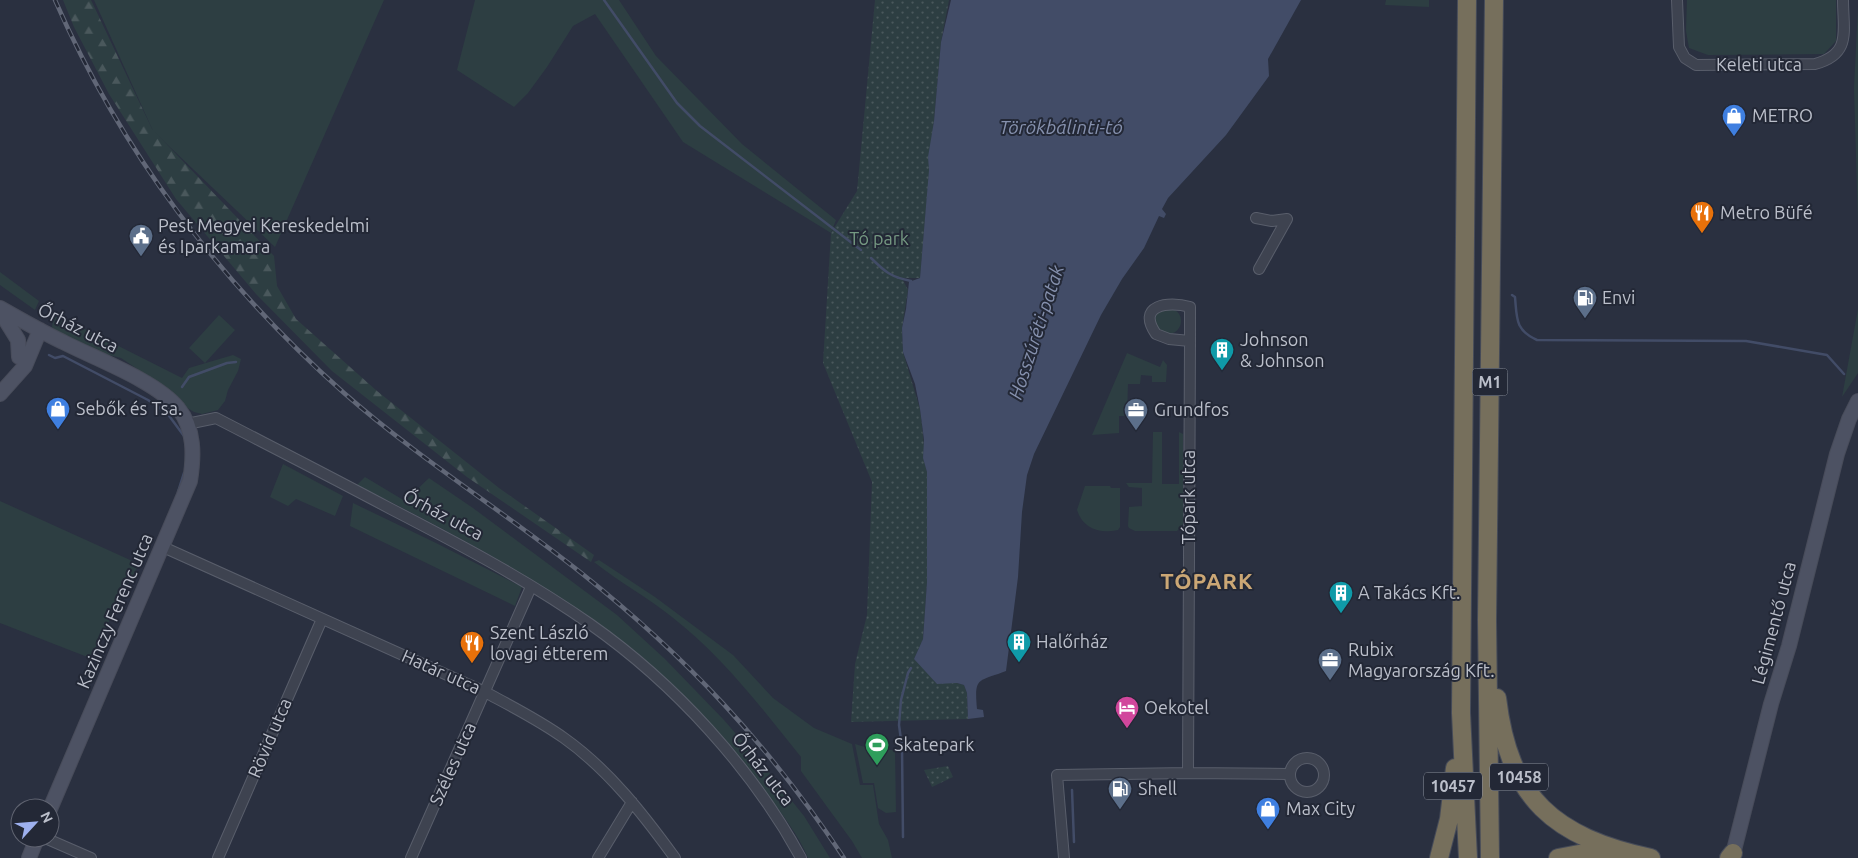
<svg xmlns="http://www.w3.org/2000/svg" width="1858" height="858" viewBox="0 0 1858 858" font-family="Ubuntu,sans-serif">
<defs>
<pattern id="forest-firs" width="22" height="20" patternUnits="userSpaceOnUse" patternTransform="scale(1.25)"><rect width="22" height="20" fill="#2d3e42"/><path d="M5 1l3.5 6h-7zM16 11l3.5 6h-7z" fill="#4a585c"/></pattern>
<pattern id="park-dots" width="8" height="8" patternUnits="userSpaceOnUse" patternTransform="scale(1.25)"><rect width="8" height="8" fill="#2d3e42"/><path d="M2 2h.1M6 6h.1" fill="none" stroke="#4a585c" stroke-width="1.8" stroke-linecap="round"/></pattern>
</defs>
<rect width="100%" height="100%" fill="#2a3040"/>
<path fill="#2d3e42" d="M94,0h290l-109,247 -122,-116z
M475,0h144l37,56 86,88 94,76 -5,13 -148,-91 -88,-128 -22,12 -26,41 -19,26 -14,14 -57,-37z
M1386,0h43v7l-44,-2z
M1687,0h149v41l-12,13 -116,1 -19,-7 -3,-17z
M1858,6v219l-4,-137z
M0,272l39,29 -4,9 -35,-25z
M1155 321a13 13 0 1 1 26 0a13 13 0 1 1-26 0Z
M1858,309v64l-16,24z
M55,314l127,64 7,-10 44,-13 8,4 -3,12 -10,19 -3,11 -7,9 -16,4 -8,-2 -10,-6 -14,-15 -49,-33 -20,-5 -46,-23 -3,-3 1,-9z
M219,315l16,15 -30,33 -16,-15z
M1127,353l33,14 3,-7 4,5 -1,17h-14v-6l-11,-1 -1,9h-12l-1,32h-8v17l-27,2z
M1153,432h9v52h17v-52l4,2v90l-6,7h-42l-6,-3 -1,-2 1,-19 13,-1v-18l-13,-1 -3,-4h26z
M283,464l60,32 -8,20 -39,-17 -8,7 -18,-9z
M365,477l40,24 24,-23 44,30 144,107 48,44 59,61 44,51 36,45 26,42h-22c-8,-21 -29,-48 -43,-67 -102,-146 -252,-228 -408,-306z
M1085,486h25l1,2h9v39l-2,3c-18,4 -35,-1 -41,-20z
M0,501l139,63 -49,94 -90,-35z
M353,503l83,40 86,44 -7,19 -165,-80z
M599,560l56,37 78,58 40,43 41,30 38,16 8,41h13l6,39 9,16 4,18h-30l-10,-17 -51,-70v-14c-40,-50 -79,-101 -129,-140 -25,-20 -53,-35 -78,-55z
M855,744l20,6h20l1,62 -10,1 -8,-5 -4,-25h-11z"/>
<path fill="url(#forest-firs)" d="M63,0h28l61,129 122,127 3,30 19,33 81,72 122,97 95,67 -3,7 -124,-85 -135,-106 -76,-77 -80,-95 -67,-105 -35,-67z"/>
<path fill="url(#park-dots)" d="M875,0h74l-8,42 -21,236h-18l6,12 -6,38 1,24 17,57 7,63v110l-4,57 -9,20 43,24 7,2 3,8 1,26 -117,3 4,-58 12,-49 5,-133 -49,-119 8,-130 26,-42z
M948,766l5,11 -21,10 -8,-17z"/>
<path fill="#424c67" d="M951,0h350l-33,59 1,17 -43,59 -58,63 -6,11 4,5 -2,4 -5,-2 -15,32 -22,31 -21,36 -67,139 -7,21 -5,37 -4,65 -12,94c-28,11 -32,5 -29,38l6,1 1,7 -16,2 -1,-26 -3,-8 -7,-2 -20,1 -23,-25 9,-20 4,-57v-110l-4,-14 1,-18 -4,-31 -5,-25 -12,-32 -1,-24 4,-19 3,-27 11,-4 9,-108 -1,-13 6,-36 7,-79z"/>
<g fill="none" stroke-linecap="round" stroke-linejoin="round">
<path stroke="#424c67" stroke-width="2.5" d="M604,0l73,103 23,23 161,124
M871,258c14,14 20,19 40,23
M1512,295l3,2c2,22 0,33 22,43l209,1 81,14 17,19
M49,355l6,3 8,-2 85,44 19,13 3,-2
M182,387l7,-10 38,-14 9,-1
M167,413l17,23
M178,492l6,-19
M1072,790l2,52
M903,837l-1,-90 -3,-22 2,-25 7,-27 3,-5"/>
<defs>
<path id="street" d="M1677,0l2,47 6,11 11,7 119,-1c37,-10 28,-33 28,-64
M1256,218l16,3 15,-2
M1259,269l28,-50
M187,424l29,-6c58,30 117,60 175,91 68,35 136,71 199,115 84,59 162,144 211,234
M163,547l322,145c26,14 54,28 79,46 45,32 79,76 111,120
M1290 775a17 17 0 1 1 34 0a17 17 0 1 1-34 0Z
M1188,773c1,-144 1,-288 2,-432v-34c-22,-6 -54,-2 -34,27l13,5 21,2
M45,838l46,20
M218,858l104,-239
M411,858l120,-271
M598,858l34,-56
M1064,858l-7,-83 131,-2 101,1"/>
<path id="secondary" d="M0,308c21,12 42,24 63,34 33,17 93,39 115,66 17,21 16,48 12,73l-140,328
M0,311l18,29 1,17
M0,394l25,-28 15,-36
M29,858l8,-20
M1732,858l39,-154 18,-58 48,-192 12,-35 9,-18"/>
<path id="highway" d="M1467,0l-6,713 7,145
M1497,698c12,101 57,139 154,160
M1439,858l10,-39 6,-51
M1490,858l-3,-238 7,-620
M1558,858l21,-4 31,4
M1729,858l4,-5"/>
</defs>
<use href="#street" stroke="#595e6b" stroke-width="12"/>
<use href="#secondary" stroke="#484c5a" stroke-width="16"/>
<use href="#highway" stroke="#464b58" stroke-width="20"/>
<use href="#street" stroke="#3e4350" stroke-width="10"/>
<use href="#secondary" stroke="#4d5263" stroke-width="14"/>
<use href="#highway" stroke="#766f5c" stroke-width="18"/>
<defs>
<path id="rail" d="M55,0c66,151 166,284 289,393 74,65 159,118 236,179 107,85 188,172 264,286"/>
</defs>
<use href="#rail" stroke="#616777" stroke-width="4.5"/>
<use href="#rail" stroke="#232836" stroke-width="2.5" stroke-dasharray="8" stroke-linecap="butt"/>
</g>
<defs>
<symbol id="shop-pin" viewBox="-11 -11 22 30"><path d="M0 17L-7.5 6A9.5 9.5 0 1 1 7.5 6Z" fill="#3f7fe0" stroke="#232836"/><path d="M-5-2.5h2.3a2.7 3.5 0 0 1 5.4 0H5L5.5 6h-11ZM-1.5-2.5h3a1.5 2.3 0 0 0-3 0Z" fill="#fff"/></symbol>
<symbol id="restaurant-pin" viewBox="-11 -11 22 30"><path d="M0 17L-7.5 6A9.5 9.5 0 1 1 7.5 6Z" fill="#e8710a" stroke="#232836"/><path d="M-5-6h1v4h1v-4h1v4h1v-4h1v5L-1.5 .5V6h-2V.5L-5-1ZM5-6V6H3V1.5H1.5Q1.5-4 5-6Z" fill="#fff"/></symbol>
<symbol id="civic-pin" viewBox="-11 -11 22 30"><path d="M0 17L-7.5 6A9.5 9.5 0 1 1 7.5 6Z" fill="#5c6f8a" stroke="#232836"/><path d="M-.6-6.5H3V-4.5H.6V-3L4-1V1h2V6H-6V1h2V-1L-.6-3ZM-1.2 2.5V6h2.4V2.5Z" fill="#fff"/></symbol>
<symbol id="fuel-pin" viewBox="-11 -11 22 30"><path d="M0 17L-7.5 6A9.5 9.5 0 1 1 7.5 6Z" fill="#5c6f8a" stroke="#232836"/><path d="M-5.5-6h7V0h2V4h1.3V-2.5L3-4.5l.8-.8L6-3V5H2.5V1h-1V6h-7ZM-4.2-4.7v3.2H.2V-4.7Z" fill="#fff"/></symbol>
<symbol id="building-pin" viewBox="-11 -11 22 30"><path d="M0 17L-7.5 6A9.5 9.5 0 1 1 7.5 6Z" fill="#0f9aa8" stroke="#232836"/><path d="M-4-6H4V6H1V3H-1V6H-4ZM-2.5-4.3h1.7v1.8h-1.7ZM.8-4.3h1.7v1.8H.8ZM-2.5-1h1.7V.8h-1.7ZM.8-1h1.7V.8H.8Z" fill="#fff"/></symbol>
<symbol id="office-pin" viewBox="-11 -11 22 30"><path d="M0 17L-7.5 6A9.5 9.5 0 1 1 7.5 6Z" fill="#5c6f8a" stroke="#232836"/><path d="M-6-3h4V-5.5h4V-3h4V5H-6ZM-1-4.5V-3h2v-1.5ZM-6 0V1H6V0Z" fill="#fff"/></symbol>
<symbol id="hotel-pin" viewBox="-11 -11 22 30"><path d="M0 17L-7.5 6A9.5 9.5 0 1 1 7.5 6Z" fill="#d1479c" stroke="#232836"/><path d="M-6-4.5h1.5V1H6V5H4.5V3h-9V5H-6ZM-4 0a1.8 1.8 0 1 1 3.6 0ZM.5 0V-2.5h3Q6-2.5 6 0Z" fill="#fff"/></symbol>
<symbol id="stadium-pin" viewBox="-11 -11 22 30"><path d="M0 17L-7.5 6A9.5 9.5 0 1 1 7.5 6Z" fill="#2e9e5b" stroke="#232836"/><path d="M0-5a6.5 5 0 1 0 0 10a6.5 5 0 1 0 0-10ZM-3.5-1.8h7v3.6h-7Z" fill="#fff"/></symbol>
</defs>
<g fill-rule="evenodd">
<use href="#shop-pin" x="1720" y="102" width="28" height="38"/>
<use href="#restaurant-pin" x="1688" y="199" width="28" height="38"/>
<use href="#civic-pin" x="127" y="222" width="28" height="38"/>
<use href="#fuel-pin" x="1571" y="284" width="28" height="38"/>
<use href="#building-pin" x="1208" y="336" width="28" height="38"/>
<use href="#shop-pin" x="44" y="395" width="28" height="38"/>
<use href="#office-pin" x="1122" y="396" width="28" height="38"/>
<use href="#building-pin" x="1327" y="579" width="28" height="38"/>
<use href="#building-pin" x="1005" y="628" width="28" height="38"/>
<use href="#restaurant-pin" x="458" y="629" width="28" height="38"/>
<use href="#office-pin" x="1316" y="646" width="28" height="38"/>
<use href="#hotel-pin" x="1113" y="694" width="28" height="38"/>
<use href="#stadium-pin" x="863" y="731" width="28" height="38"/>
<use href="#fuel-pin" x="1106" y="775" width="28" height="38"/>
<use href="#shop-pin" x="1254" y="795" width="28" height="38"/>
</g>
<g text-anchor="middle" stroke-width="4" stroke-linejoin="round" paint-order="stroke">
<g fill="#232836" stroke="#8d929e" stroke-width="1">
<rect x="1472.5" y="368.5" width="35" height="27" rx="4"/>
<rect x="1490" y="763.5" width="58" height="27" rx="4"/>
<rect x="1424" y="772.5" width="58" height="27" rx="4"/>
</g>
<g font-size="16" font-weight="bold" fill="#bbbfca">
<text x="1490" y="388">M1</text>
<text x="1519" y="783">10458</text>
<text x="1453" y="792">10457</text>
</g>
<g font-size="18" fill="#bbbfca" stroke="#232836">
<text x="1759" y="71">Keleti utca</text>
<text transform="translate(78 328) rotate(27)" y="6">Őrház utca</text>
<text transform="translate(1189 497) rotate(-90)" y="6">Tópark utca</text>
<text transform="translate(443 515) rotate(28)" y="6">Őrház utca</text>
<text transform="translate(115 611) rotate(-67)" y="6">Kazinczy Ferenc utca</text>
<text transform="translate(1774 623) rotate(-75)" y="6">Légimentő utca</text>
<text transform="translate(441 672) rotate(24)" y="6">Határ utca</text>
<text transform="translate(270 738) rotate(-67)" y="6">Rövid utca</text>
<text transform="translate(453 764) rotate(-66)" y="6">Széles utca</text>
<text transform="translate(763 769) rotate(52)" y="6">Őrház utca</text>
</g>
<g font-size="18" fill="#bbbfca" stroke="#232836" text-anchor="start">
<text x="1752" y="122">METRO</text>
<text x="1720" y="219">Metro Büfé</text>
<text x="158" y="232">Pest Megyei Kereskedelmi<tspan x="158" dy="21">és Iparkamara</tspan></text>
<text x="1602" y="304">Envi</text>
<text x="1240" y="346">Johnson<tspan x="1240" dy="21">&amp; Johnson</tspan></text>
<text x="76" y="415">Sebők és Tsa.</text>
<text x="1154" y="416">Grundfos</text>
<text x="1358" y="599">A Takács Kft.</text>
<text x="490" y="639">Szent László<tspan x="490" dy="21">lovagi étterem</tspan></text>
<text x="1036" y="648">Halőrház</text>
<text x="1348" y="656">Rubix<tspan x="1348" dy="21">Magyarország Kft.</tspan></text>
<text x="1144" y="714">Oekotel</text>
<text x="894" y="751">Skatepark</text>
<text x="1138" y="795">Shell</text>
<text x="1286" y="815">Max City</text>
</g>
<g font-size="18" fill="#759982" stroke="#232836">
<text x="879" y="245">Tó park</text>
</g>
<g font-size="19" font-style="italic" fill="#8691ae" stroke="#232836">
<text x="1061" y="134">Törökbálinti-tó</text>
<text transform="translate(1036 332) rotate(-72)" y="7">Hosszúréti-patak</text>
</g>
<g font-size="22" font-weight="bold" letter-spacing="1" fill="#cba775" stroke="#232836">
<text x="1207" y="589">TÓPARK</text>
</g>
</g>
<g transform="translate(35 823) rotate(64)"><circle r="24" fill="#232836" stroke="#606471"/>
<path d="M0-4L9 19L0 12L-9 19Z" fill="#9db0ee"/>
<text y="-8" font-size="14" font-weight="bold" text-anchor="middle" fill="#bbbfca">N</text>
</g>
</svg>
